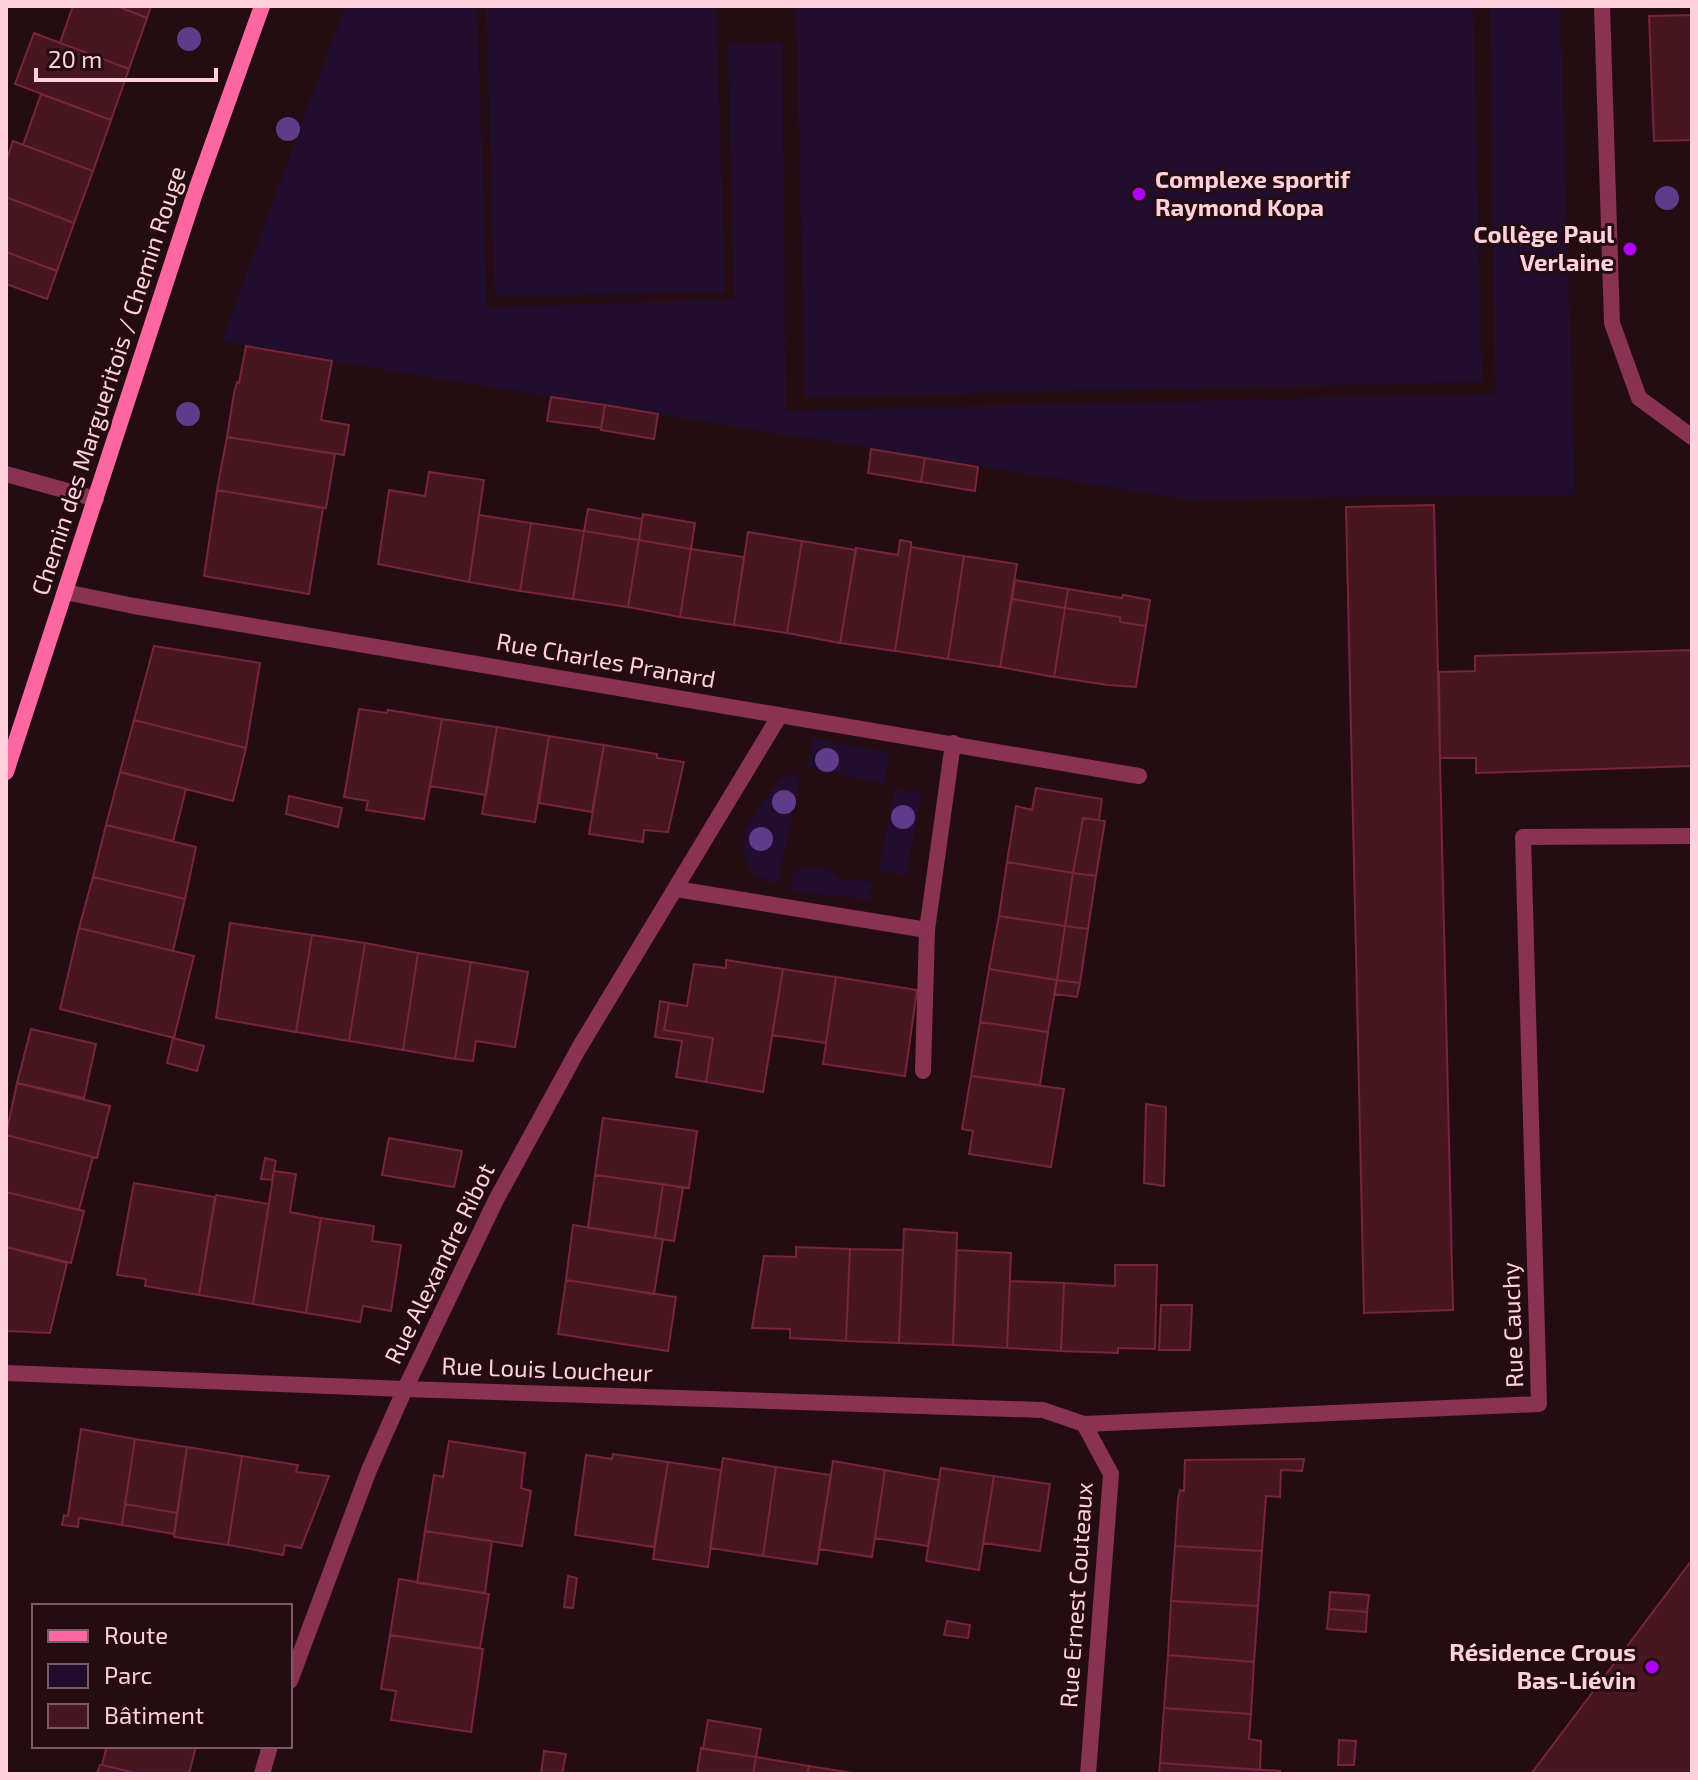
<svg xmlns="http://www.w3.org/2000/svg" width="1698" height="1780" viewBox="0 0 1698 1780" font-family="'Exo 2',sans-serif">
<rect width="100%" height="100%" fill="#250c12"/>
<path fill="#210e2f" d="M345,6h132l10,301 247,-7 -6,-256 54,-2 4,369 709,-17 -5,-388h70l15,489 -391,4 -852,-138 -110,-20z
M486,6h230l9,286 -230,5z
M796,6h677l9,376 -677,15z
M813,738l76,15 -5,30 -77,-15z
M787,774l13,3 -22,107c-26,-6 -41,-25 -33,-53 3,-7 9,-15 14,-22 8,-13 16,-25 28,-35z
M895,789l27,4 -16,83 -27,-6z
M824,868l19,12h21l8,4 -2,15 -80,-7 3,-18 12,-5z"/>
<path fill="#481620" stroke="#762636" stroke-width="2" d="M73,6h44l30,12 -18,51 -69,-26z
M117,6h34l-4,12z
M1692,15v125l-38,1 -5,-125z
M34,33l95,36 -18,51 -96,-36z
M41,94l70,26 -18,51 -70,-26z
M13,141l80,30 -19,52 -68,-26v-35z
M6,197l68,26 -17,48 -51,-19z
M6,252l51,19 -10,28 -41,-15z
M246,346l86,15 -11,59 28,5 -5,30 -117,-18 7,-44 3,-11 2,1z
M551,397l54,8 -4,23 -54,-7z
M605,405l53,9 -4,25 -53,-9z
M227,437l108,17 -9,54 -109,-18z
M871,449l54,9 -4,24 -53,-9z
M925,458l53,9 -3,24 -54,-9z
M429,472l55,8 -15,102 -91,-18 11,-74 36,6z
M217,490l106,18 -14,86 -105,-18z
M1434,505l19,805 -89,3 -18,-806z
M588,509l54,10 -3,21 -55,-9z
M643,514l52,9 -4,26 -52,-9z
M479,515l52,8 -11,68 -51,-9z
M531,523l53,8 -11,68 -53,-8z
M584,531l55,9 -11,67 -55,-8z
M748,532l54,9 -15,92 -53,-8z
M639,540l52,9 -11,68 -52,-10z
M900,540l11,2v5l-16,104 -55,-8 16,-95 42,7z
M802,541l54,9 -16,93 -53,-10z
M911,547l53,9 -16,103 -53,-8z
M691,549l53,8 -10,68 -54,-8z
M964,556l53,8 -17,103 -52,-8z
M1015,580l53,9 -3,19 -53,-9z
M1068,589l54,9 1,-3 27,5 -4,26 -26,-4v-5l-55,-9z
M1012,599l53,9 -11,69 -54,-10z
M1065,608l55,9v5l26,4 -10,61 -28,-2 -54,-8z
M154,646l106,17 -14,85 -112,-28z
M1692,650v116l-216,7v-15h-36l-1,-86 36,-1v-15z
M359,709l28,4 1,-3 54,9 -18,100 -58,-9 2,-9 -24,-4z
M442,719l55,8 -11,68 -56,-9z
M134,720l112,28 -13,53 -113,-29z
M497,727l52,9 -14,86 -53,-8z
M549,736l55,9 -12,67 -53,-9z
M604,745l53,9v4l27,4 -16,70 -24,-2 -1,12 -54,-8z
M120,772l66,17 -13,52 -67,-16z
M1036,788l66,11 -3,21 -16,-2 -10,55 -66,-11 9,-56 16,4z
M289,796l53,12 -4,19 -52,-13z
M1083,818l22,3 -9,55 -23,-3z
M106,825l90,22 -11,52 -92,-22z
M1007,862l66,11 -8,53 -66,-10z
M1073,873l23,3 -8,53 -23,-3z
M93,877l92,22 -12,52 -94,-23z
M999,916l66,10 -8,54 -68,-11z
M230,923l82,12 -16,97 -80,-14z
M1065,926l23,3 -8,54 -23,-3z
M79,928l115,28 -20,82 -114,-29z
M312,935l53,8 -16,98 -53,-9z
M365,943l53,10 -15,97 -54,-9z
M418,953l53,9 -16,97 -52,-9z
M726,960l57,9 -20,123 -57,-10 7,-44 -49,-8 5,-27 18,3 7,-42 32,4z
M471,962l57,10 -13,75 -39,-6 -3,20 -18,-2z
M783,969l53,8 -10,66 -54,-8z
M989,969l68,11 -9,52 -68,-10z
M836,977l81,13 -12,86 -82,-12z
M1057,980l23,3 -3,14 -23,-3z
M660,1001l9,2 -5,27 49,8 -7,44 -30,-5 6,-36 -27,-4z
M980,1022l68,10 -8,53 -69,-9z
M31,1029l65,15 -12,54 -67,-15z
M173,1038l31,8 -7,25 -30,-8z
M971,1076l93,13 -13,78 -82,-13 4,-23 -11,-2z
M17,1083l93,23 -13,52 -91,-23z
M1146,1104l20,3 -2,79 -20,-3z
M603,1118l94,13 -8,57 -94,-13z
M6,1135l87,22 -14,53 -73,-18z
M389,1138l73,13 -8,36 -72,-12z
M265,1158l11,3 -4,19 -11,-1z
M274,1171l22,3 -6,38 31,6 -15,95 -53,-9z
M595,1175l68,9 -8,54 -67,-10z
M134,1183l81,14 -16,98 -54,-9 1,-7 -29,-4z
M663,1184l20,4 -9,53 -19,-3z
M6,1192l78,19 -13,52 -65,-16z
M216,1195l53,9 -16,100 -54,-9z
M321,1218l53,8 -2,15 29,4 -10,66 -28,-5 -3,16 -54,-9z
M573,1225l90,14 -9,55 -88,-14z
M904,1229l53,4 -4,112 -54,-2z
M6,1247l61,16 -17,70 -44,-2z
M796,1247l54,2 -4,92 -56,-3v-9l-38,-1 12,-72 32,1z
M850,1249l53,1 -4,93 -53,-2z
M957,1250l54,3 -4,95 -54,-3z
M1115,1265h42l-2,84 -37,-1v5l-57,-2 3,-68 51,3z
M566,1280l110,17 -8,54 -110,-17z
M1010,1281l54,2 -3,68 -54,-3z
M1161,1305h31l-2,45h-31z
M81,1429l54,10 -13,86 -43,-7 -1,9 -16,-2 2,-10 4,1z
M135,1439l52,8 -10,66 -52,-9z
M449,1441l76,12 -4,35 10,3 -9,55 -97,-15 9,-56 9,2z
M187,1447l55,9 -14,89 -54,-8z
M613,1454l55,8 -14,85 -79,-12 11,-80 26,4z
M242,1456l56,9 -2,7 33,4 -28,72 -16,-3 -2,10 -55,-10z
M723,1458l53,9 -13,89 -53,-8z
M1304,1459l-2,12 -21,-1 -1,27 -14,-1 -4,55 -87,-5 3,-47 2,-9 4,1 1,-31z
M833,1461l52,9 -13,87 -53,-8z
M668,1462l53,8 -13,97 -55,-8z
M776,1467l55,8 -14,89 -54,-8z
M941,1468l53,8 -15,94 -53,-9z
M885,1470l54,10 -11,66 -53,-8z
M994,1476l56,8 -10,67 -57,-8z
M125,1504l52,9 -3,21 -52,-9z
M425,1531l67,10 -7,52 -68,-10z
M1175,1546l87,5 -4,55 -87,-5z
M1692,1560v214h-161z
M568,1576l9,2 -4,30 -9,-1z
M399,1579l90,15 -9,54 -90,-13z
M1330,1592l39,3 -2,17 -38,-3z
M1171,1601l87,5 -4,56 -86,-7z
M1329,1609l38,3 -1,20 -39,-3z
M947,1621l23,4 -2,13 -24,-3z
M390,1635l93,14 -12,83 -80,-12 5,-29 -15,-2z
M1168,1655l86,7 -3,52 -87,-6z
M1164,1708l87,6 -2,25 12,2 -1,29 -100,-7z
M708,1720l53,9 -5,28 -53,-8z
M1339,1740l17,1 -2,24h-16z
M107,1746h89l-7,28h-50l-37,-9z
M701,1748l55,9 -3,17h-56z
M544,1751l22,3 -4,20h-21z
M756,1757l53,9 -2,8h-54z
M1160,1763l120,8v3h-121z
M100,1765h2l37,9h-42z
M809,1766l49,8h-51z"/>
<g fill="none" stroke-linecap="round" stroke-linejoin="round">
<path stroke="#893252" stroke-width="16" d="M1602,6l10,317 27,75 53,39
M923,1071l4,-141"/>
<path stroke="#893252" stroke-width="16" d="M6,474l90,25
M65,592l69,14 1005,170
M676,889l251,41 26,-187
M6,1373l399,16 638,21 41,14 455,-20 -16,-567 169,-1
M1084,1424l27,50 -23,300
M290,1681l79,-211 36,-81 91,-189 83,-152 201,-333
M262,1774l8,-28"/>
<path stroke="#ff67a0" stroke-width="16" d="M6,772l189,-579 67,-187"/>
</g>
<g fill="#603b8a">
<circle cx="189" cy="39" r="12"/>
<circle cx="288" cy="129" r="12"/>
<circle cx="1667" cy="198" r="12"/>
<circle cx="188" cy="414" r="12"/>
<circle cx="827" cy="760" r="12"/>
<circle cx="784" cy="802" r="12"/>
<circle cx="903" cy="817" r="12"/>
<circle cx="761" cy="839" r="12"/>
</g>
<g fill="#ae00fb" stroke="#250c12" stroke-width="3">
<circle cx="1139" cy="194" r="8"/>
<circle cx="1630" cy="249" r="8"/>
<circle cx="1652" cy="1667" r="8"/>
</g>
<g text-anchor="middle" stroke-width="6" stroke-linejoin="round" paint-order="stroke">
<g font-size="24" font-weight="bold" fill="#ffd0dd" stroke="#250c12" text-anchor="end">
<text x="1155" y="188" text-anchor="start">Complexe sportif<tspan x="1155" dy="28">Raymond Kopa</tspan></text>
<text x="1614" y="243">Collège Paul<tspan x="1614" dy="28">Verlaine</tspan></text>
<text x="1636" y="1661">Résidence Crous<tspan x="1636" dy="28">Bas-Liévin</tspan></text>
</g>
<g font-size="24" fill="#ffd0dd" stroke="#250c12">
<text transform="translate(109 381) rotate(-72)" y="8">Chemin des Margueritois / Chemin Rouge</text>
<text transform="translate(606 661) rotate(10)" y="8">Rue Charles Pranard</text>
<text transform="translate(440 1264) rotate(-64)" y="8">Rue Alexandre Ribot</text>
<text transform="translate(1513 1325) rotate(-92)" y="8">Rue Cauchy</text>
<text transform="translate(547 1370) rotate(2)" y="8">Rue Louis Loucheur</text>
<text transform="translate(1077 1595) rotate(-86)" y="8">Rue Ernest Couteaux</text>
</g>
</g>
<rect width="1698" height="1780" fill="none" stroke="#ffd0dd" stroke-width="16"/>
<rect x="32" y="1604" width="260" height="144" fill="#250c12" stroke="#7c5a63" stroke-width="2"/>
<rect x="48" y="1630" width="40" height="12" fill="#ff67a0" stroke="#7c5a63" stroke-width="2"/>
<text x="104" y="1644" font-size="24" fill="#ffd0dd">Route</text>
<rect x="48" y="1664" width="40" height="24" fill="#210e2f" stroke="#7c5a63" stroke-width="2"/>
<text x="104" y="1684" font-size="24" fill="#ffd0dd">Parc</text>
<rect x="48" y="1704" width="40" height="24" fill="#481620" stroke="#7c5a63" stroke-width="2"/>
<text x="104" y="1724" font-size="24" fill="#ffd0dd">Bâtiment</text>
<path d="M36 68v12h180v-12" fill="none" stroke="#ffd0dd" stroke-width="4"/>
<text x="48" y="68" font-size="24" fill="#ffd0dd" stroke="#250c12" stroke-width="6" paint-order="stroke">20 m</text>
</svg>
